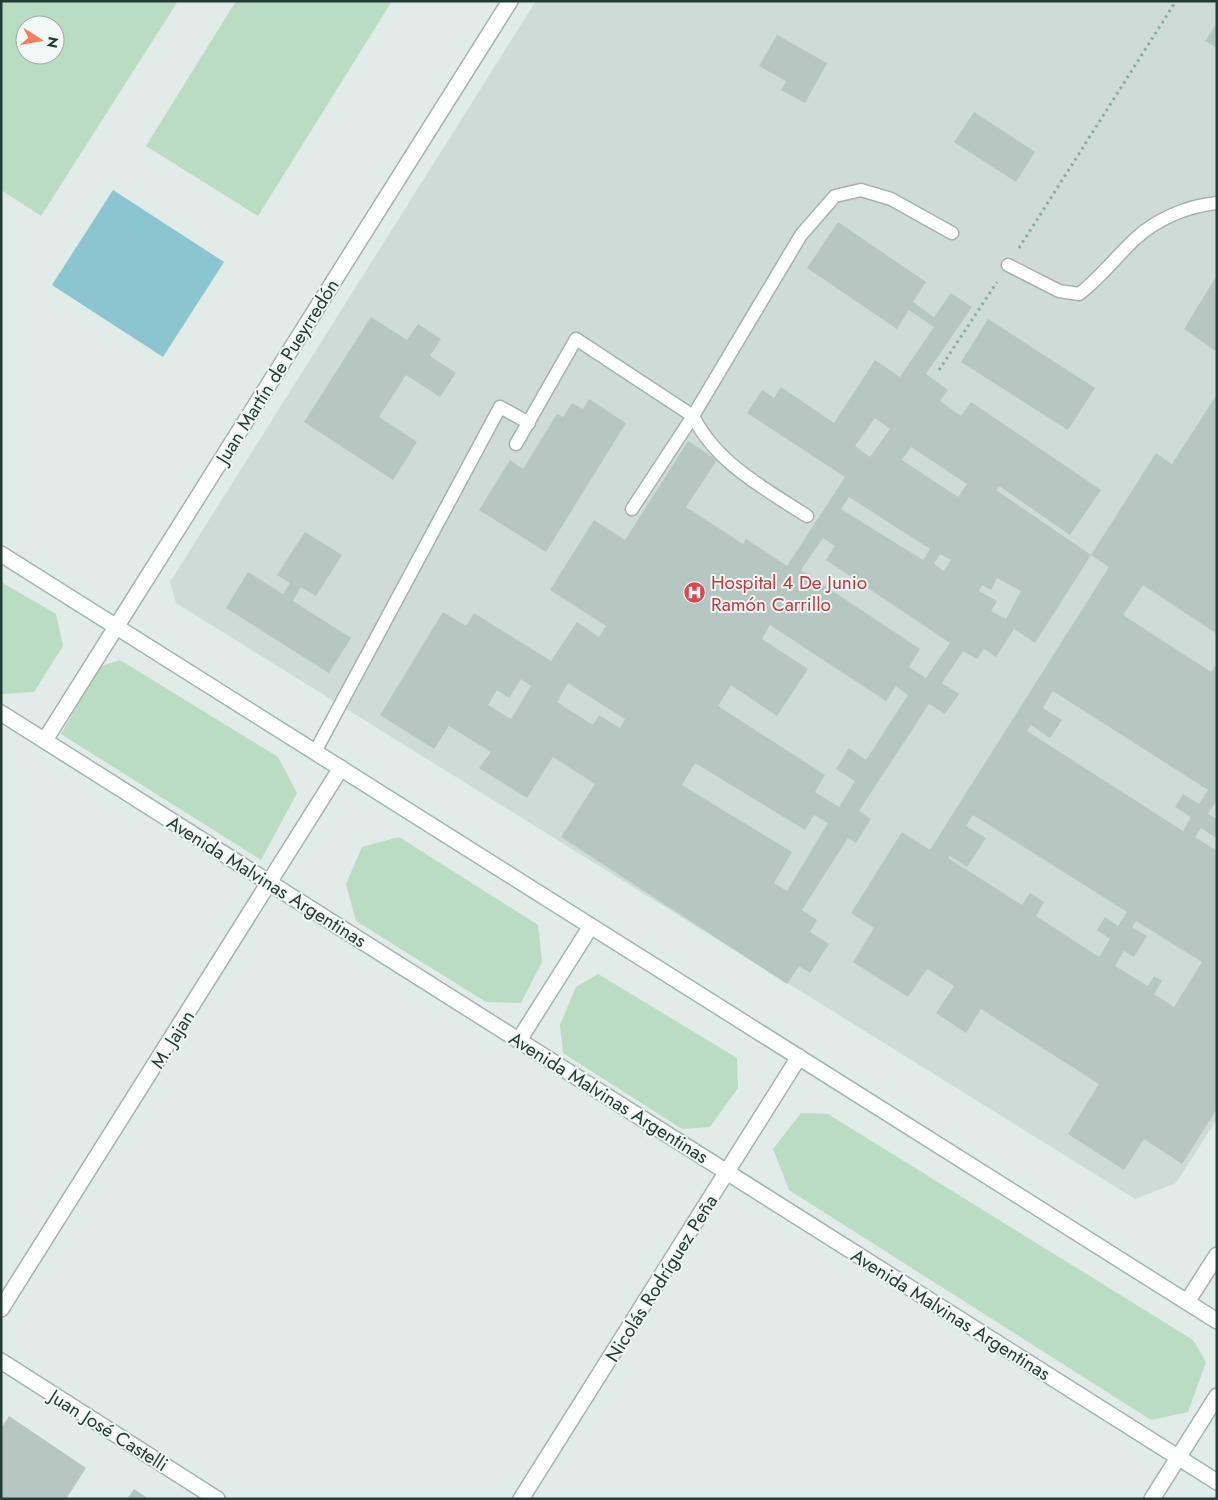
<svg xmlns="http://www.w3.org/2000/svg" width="1218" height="1500" viewBox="0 0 1218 1500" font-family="Jost,sans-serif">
<rect width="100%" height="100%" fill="#e1ebe7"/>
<path fill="#cfdbd6" d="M536,1h681v1118l-41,64 -41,16 -959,-596 -6,-21z"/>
<path fill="#badcc3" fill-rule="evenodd" d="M1,1h177l-137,215 -40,-26zM25,25h30v30h-30z
M236,1h156l-134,215 -112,-70z
M1,582l55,32 7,32 -29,46 -33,2z
M120,660l158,97 19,36 -36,67 -200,-126 38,-67z
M399,837l139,88 4,37 -21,41 -35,-1 -130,-81 -10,-37 16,-37z
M598,974l139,84 1,30 -28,39 -28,2 -119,-76 -3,-28 16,-38z
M801,1113l27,1 365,226 13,22 -18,50 -37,8 -362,-230 -16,-41z"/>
<path fill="#8ac5d0" d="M113,190l111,72 -61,95 -111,-72z"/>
<path fill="#b6c6c0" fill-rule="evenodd" d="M1217,23v25l-12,-7z
M777,35l50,28 -22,40 -24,-13 5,-9 -27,-15z
M974,112l61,40 -19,30 -62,-40z
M838,222l88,60 -13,20 21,15 17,-24 21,14 -46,67 22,16 -8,11 21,15 10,-14 130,88 -31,45 -71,-49 -3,4 95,65 -56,88 -21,-14 -18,28 -12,-8 -7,10 -14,-8 -21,32 17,11 -14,20 -16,-10 -70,107 12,8 -15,24 -8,-5 -46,72 15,10 -7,12 19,12 -19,29 -11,-7 -12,18 -226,-147 34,-53 -42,-27 -26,41 -48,-30 12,-16 -42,-26 -15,23 -54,-34 63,-103 23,14 8,-13 77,48 26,-39 22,15 7,-11 -56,-36 44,-70 31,20 63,-99 29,19 -31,47 57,37 3,-5 41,27 58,-89 -98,-64 15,-23 12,8 7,-11 53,36 41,-63 25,17 34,-50 -25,-17 -12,19 -90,-61zM875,418l15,11 -20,28 -15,-11zM911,447l56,37 -9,13 -56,-37zM849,497l81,52 -7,11 -82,-51zM823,538l12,8 -9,14 124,83 -24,35 -17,-11 11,-18 -119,-79zM940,554l11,6 -7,11 -10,-7zM997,578l24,13 -15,28 -15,-8 6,-10 -18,-10 3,-6 9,5zM770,625l116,76 10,-15 12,9 -42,65 -17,-12 -13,21 19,12 -16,26 -24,-15 10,-17 -107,-69 13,-21 46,31 31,-47 -46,-30zM521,679l10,7 -20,33 -23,-14 9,-15 12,8zM568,683l57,36 -5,9 -21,-13 -6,10 -36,-23zM695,763l110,67 9,-15 14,8 -41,68 -13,-8 18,-31 -110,-67z
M1217,275v77l-33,-23z
M371,317l36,23 11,-16 23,15 -11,17 26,17 -16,24 -34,-22 -27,42 38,25 -24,38 -89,-58z
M988,319l107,69 -27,42 -107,-68z
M1217,394v240l-74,-49 -20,30 88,57 6,-9v137l-9,14 9,5v15l-2,3 -14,-9 -6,9 22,14v258l-35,55 -38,-25 -20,31 -56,-36 31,-50 -118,-75 -15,24 -30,-20 18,-27 -27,-17 -19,28 -55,-35 21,-34 -23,-15 51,-81 28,18 179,-283 -18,-12 65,-102 16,11zM1053,691l155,99 -9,14 -16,-10 -8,13 16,10 -8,14 -156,-100 4,-6 19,13 12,-18 -19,-12zM973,815l154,97 -9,14 -13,-9 -8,13 13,9 -11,18 -63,-41 8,-14 -14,-9 -8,12 -74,-47 2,-2 17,11 19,-29 -20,-12zM1136,921l66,41 -28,45 -20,-13 8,-13 -8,-5 -6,10 -33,-20 9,-15 10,6 13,-21 -15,-9z
M589,399l37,24 -80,129 -67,-42 31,-50 13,9 34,-55 6,3 9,-14 11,6z
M305,532l37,23 -26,41 -15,-9 -8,14 58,37 -22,35 -103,-65 22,-36 35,22 7,-11 -13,-8z
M9,1416l77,52 -20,31h-65v-71z
M134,1489l15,10h-22z"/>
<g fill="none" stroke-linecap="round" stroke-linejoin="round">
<defs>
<path id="service" d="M1008,265l51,26 20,3c21,-16 36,-36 55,-54 22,-21 53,-34 83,-37
M516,444l60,-105 117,77c23,47 71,72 114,100
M632,509l61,-93 108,-181 34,-39 26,-6 30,9 61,34
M315,752l185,-345 29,16"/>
<path id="minor" d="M45,740l465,-739
M1187,1302l30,-47
M1,1309l340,-541
M1,1361l216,138
M521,1499l278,-442
M1152,1499l65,-103"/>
<path id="secondary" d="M1,554l1216,767
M1,713l1216,769
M519,1040l72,-114"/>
</defs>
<use href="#service" stroke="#a4b3ae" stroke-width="15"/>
<use href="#minor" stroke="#a4b3ae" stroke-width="18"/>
<use href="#secondary" stroke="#a0b7af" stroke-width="18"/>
<path stroke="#82aea1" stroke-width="3" stroke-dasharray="2.5 4" stroke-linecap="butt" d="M1019,248l157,-247
M939,370l58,-88"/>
<use href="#service" stroke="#fff" stroke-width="12"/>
<use href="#minor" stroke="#fff" stroke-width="15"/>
<use href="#secondary" stroke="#fff" stroke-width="15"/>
</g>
<defs>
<symbol id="hospital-disc" viewBox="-11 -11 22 22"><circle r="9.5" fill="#e0444e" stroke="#f1f8f5"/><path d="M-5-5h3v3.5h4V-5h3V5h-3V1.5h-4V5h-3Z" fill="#fff"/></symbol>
</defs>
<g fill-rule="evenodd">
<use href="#hospital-disc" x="682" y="580" width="25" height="25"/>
</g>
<g text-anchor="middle" stroke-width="4" stroke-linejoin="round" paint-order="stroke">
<g font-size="19" fill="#223c35" stroke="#f1f8f5">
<text transform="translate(277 371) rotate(-58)" y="7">Juan Martín de Pueyrredón</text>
<text transform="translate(267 881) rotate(32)" y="7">Avenida Malvinas Argentinas</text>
<text transform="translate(172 1039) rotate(-58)" y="7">M. Jajan</text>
<text transform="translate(609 1097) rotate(32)" y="7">Avenida Malvinas Argentinas</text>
<text transform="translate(661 1278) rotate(-58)" y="7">Nicolás Rodríguez Peña</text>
<text transform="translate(951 1314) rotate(32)" y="7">Avenida Malvinas Argentinas</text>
<text transform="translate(109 1430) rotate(32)" y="7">Juan José Castelli</text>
</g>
<g font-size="19" fill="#be3a42" stroke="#f1f8f5" text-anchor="start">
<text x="711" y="589">Hospital 4 De Junio<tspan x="711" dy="22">Ramón Carrillo</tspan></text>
</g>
</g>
<rect width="1218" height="1500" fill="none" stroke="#223c35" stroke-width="5"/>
<g transform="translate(40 40) rotate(101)"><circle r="24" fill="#f1f8f5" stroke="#9eada8"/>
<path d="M0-4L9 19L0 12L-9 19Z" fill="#ef805b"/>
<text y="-8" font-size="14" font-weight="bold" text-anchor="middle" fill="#223c35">N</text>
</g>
</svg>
